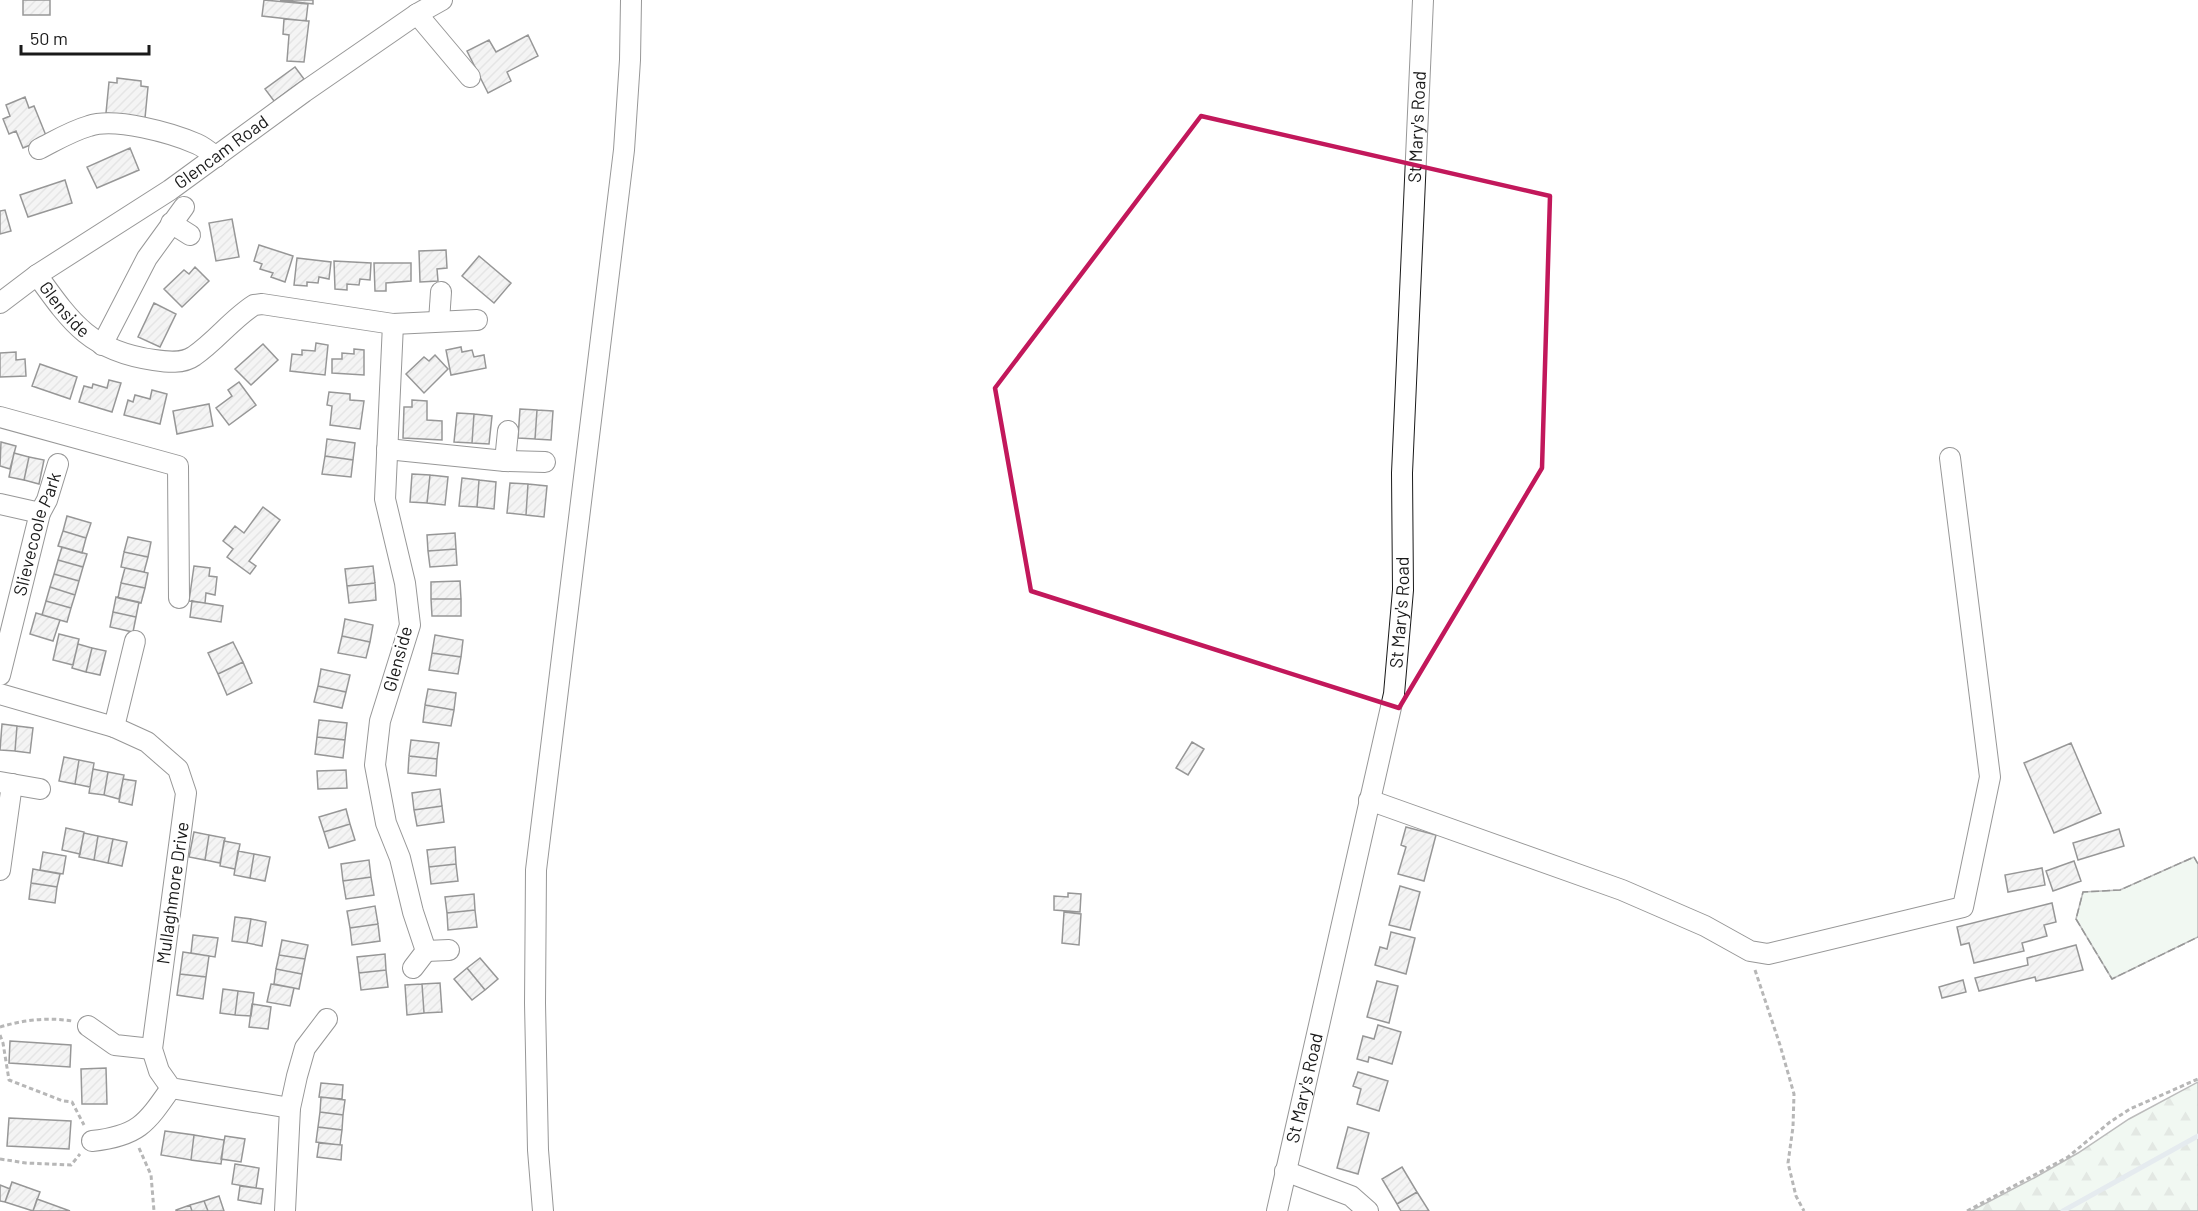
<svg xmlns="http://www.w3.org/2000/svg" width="2198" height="1211" viewBox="0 0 2198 1211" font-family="Barlow,sans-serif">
<defs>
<pattern id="forest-firs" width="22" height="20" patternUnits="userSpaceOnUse" patternTransform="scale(1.5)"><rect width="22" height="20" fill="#e0efe3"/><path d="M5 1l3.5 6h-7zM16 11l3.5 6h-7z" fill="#c0ccc2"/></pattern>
<pattern id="building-hatch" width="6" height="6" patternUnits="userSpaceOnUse" patternTransform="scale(1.5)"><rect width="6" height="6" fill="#e6e6e6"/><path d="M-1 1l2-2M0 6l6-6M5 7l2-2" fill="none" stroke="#c5c5c5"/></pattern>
</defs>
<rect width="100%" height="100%" fill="#fff"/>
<path fill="url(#forest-firs)" stroke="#6a6a6a" stroke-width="1.5" d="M2198,1082v129h-227l63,-33 44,-25 51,-34z"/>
<path fill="#e0efe3" stroke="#6a6a6a" stroke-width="1.5" d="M2194,857l4,7v73l-86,42 -36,-60 7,-27 37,-2z"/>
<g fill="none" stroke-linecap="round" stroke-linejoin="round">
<path stroke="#c6d2dc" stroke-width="5" d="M2063,1211l135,-75"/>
</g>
<path fill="url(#building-hatch)" stroke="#1a1a1a" stroke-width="1.5" d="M23,0h27v15h-27z
M264,0l44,4 -2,17 -44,-5z
M280,0h33v4z
M284,19l25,2 -5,41 -17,-1 2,-26 -6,-1z
M528,35l10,21 -31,16 4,9 -23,12 -21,-42 22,-11 7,12z
M295,67l9,12 -30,22 -9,-12z
M117,78l24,3v5l7,1 -3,31 -39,-5 3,-31 8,1z
M25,97l4,11 5,-2 13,32 -24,10 -7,-17 -7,3 -6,-15 7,-3 -4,-11z
M130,148l9,22 -42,18 -10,-21z
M65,180l7,23 -44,14 -8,-22z
M5,210l6,21 -11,3v-23z
M232,219l7,38 -23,4 -7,-38z
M259,245l34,11 -8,26 -14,-5 2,-4 -13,-4 2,-5 -8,-3z
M446,250l1,18 -10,1 1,12 -18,1 -1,-31z
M479,256l32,27 -17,20 -32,-27z
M297,258l34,4 -2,17 -10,-2 -1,6 -11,-1v4l-13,-1z
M334,261l37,2 -1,17 -10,-1 -1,6 -12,-1v6l-12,-1z
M374,263h37v18l-25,2v8h-11z
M195,267l14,14 -27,26 -18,-18 20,-19 5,4z
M154,303l22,11 -16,33 -22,-10z
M316,343l12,2 -3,30 -35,-4 2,-17 10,1v-5l13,1z
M263,344l15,16 -27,25 -16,-16z
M461,347l1,5 10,-2 2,7 10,-2 2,13 -35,7 -5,-25z
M354,349l10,1v25l-32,-2v-14h10v-6l12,1z
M16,352v8l9,-1 1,17 -26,1v-24z
M435,355l13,14 -24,24 -18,-19 18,-17 5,4z
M40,364l37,13 -7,22 -38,-13z
M109,380l12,3 -9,29 -33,-10 5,-16 8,2 1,-4 14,4z
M239,382l17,23 -27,20 -13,-17 16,-12 -4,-6z
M152,390l15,4 -7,30 -36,-9 4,-15 5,2 2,-7 15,4z
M329,392l21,2v6l14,1 -4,28 -30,-4 2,-19 -5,-1z
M412,400l15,1v19l15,1v19l-39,-2 1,-31h8z
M209,404l4,22 -36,8 -4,-23z
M520,409l17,1 -2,29 -17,-1z
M537,410l16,1 -2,29 -16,-1z
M457,413l17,1 -2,29 -18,-1z
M474,414l18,2 -3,28 -17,-1z
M327,439l28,4 -2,17 -28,-4z
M1,442l15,4 -6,23 -10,-3z
M14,453l15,4 -5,23 -15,-3z
M325,456l28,4 -2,17 -29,-3z
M29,457l15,3 -5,24 -15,-4z
M412,474l18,1 -3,28 -17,-1z
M430,475l18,2 -3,28 -18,-2z
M462,478l17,2 -2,27 -18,-1z
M479,480l17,2 -2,27 -17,-2z
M510,483l18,1 -2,31 -19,-2z
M528,484l19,2 -3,31 -18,-2z
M263,507l17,13 -31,41 7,5 -6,8 -23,-17 6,-8 -10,-8 12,-15 9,7z
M67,516l24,7 -5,15 -23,-7z
M63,531l23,7 -4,15 -24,-7z
M455,533l1,16 -28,2 -1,-16z
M128,537l23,5 -3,15 -24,-5z
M62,547l25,7 -4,13 -25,-7z
M456,549l1,16 -27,2 -2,-16z
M124,552l24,5 -4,15 -23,-5z
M58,560l25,7 -4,14 -25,-7z
M194,566l16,2 -1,8 8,1 -2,18 -9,-2 -1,10 -16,-2z
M373,566l2,17 -28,3 -2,-17z
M125,568l23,5 -3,15 -24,-5z
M54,574l25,7 -4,14 -25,-8z
M460,581l1,18h-30v-17z
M121,583l24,5 -4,15 -23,-5z
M375,583l1,17 -27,3 -2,-17z
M50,587l25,8 -4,13 -25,-7z
M116,597l23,5 -3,15 -23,-5z
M431,599h30v17h-29z
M46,601l25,7 -4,14 -25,-7z
M192,601l31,5 -2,16 -31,-5z
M113,612l23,5 -3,15 -23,-5z
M36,613l24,7 -7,21 -23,-7z
M345,619l28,6 -3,17 -28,-6z
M59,634l20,5 -6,26 -20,-5z
M435,635l28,5 -2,17 -29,-4z
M342,636l28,6 -4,16 -28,-5z
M233,642l10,20 -25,12 -10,-21z
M78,644l14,4 -6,24 -14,-4z
M92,648l14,3 -6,24 -14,-3z
M432,653l29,4 -3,17 -29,-4z
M243,662l9,21 -25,12 -9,-21z
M321,669l29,6 -4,17 -28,-6z
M318,686l28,6 -4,16 -28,-6z
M428,689l28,4 -2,17 -29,-5z
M425,705l29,5 -3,16 -28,-4z
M319,720l28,3 -2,17 -28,-3z
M2,724l15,2 -2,25 -15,-1z
M17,726l16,2 -3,25 -15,-2z
M317,737l28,3 -2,18 -28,-4z
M411,740l28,3 -2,16 -28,-3z
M1192,742l12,7 -16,26 -12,-7z
M2071,743l30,70 -47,20 -30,-70z
M409,756l28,3 -1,17 -28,-3z
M64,757l15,3 -4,24 -16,-3z
M79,760l15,3 -4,24 -15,-3z
M93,769l15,3 -4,23 -15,-2z
M346,770l1,18 -29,1 -1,-18z
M108,772l16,3 -5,24 -15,-4z
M123,779l13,2 -4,24 -13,-3z
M440,789l2,17 -28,4 -2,-17z
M442,806l2,16 -27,4 -3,-16z
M346,809l4,15 -26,8 -5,-15z
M350,824l5,16 -26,8 -5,-16z
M1406,827l30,8 -12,46 -26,-7 8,-27 -5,-2z
M66,828l18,4 -4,22 -18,-4z
M2119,829l5,17 -46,14 -5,-17z
M194,832l15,3 -4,25 -16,-3z
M84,833l14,3 -4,24 -15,-3z
M209,835l16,3 -5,25 -15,-3z
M98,836l15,3 -5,24 -14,-3z
M113,839l14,3 -5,24 -14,-3z
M224,841l16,3 -5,25 -15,-3z
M455,847l1,17 -27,3 -2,-17z
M238,851l16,3 -4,24 -16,-3z
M43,852l23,4 -3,18 -23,-4z
M254,854l16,3 -5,24 -15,-3z
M369,860l2,17 -28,4 -2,-17z
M2074,861l7,20 -28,10 -7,-20z
M456,864l2,17 -27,3 -2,-17z
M2042,868l3,17 -37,7 -3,-17z
M33,869l27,5 -3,13 -26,-4z
M371,877l3,18 -28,4 -3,-18z
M31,883l26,4 -2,16 -26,-4z
M1400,886l20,6 -10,38 -21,-5z
M1068,893l13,1 -1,18 -26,-2v-14l14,1z
M474,894l1,16 -28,3 -2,-16z
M2052,903l4,19 -12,3 3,11 -25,7 2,8 -50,12 -5,-20 -8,2 -4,-18z
M375,906l3,18 -28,4 -3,-17z
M475,910l2,17 -29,3 -1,-17z
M1064,912l17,2 -2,31 -17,-2z
M235,917l16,2 -4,24 -15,-2z
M251,919l15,3 -4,24 -15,-3z
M378,924l2,17 -28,4 -2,-17z
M1391,932l24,6 -9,36 -31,-9 5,-18 7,2z
M193,935l25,3 -3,19 -24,-4z
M282,940l26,5 -3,14 -26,-4z
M2076,945l7,25 -47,11 -1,-4 -56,14 -4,-13 53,-13 -1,-7z
M183,952l26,4 -3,21 -26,-3z
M385,954l1,16 -27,3 -2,-16z
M279,955l26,4 -3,15 -26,-5z
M480,958l18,21 -13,11 -18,-22z
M467,968l18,22 -13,10 -18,-21z
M276,969l26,5 -3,15 -25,-5z
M386,970l2,17 -27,3 -2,-17z
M180,974l26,3 -3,22 -26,-4z
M1963,980l3,12 -24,6 -3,-11z
M1377,981l21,5 -9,37 -22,-6z
M440,983l2,29 -18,1 -2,-29z
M271,984l23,4 -4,18 -23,-4z
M422,984l2,29 -17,2 -2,-30z
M223,989l15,2 -3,24 -15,-2z
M238,991l16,2 -3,23 -16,-1z
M252,1004l19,3 -3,22 -19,-2z
M1378,1025l23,7 -9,32 -23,-7 -1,5 -11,-3 6,-23 11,3z
M10,1041l61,4 -1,22 -61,-4z
M106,1068l1,36h-25l-1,-35z
M1358,1072l30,9 -9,30 -22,-7 4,-15 -8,-3z
M321,1083l22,2 -1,14 -23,-2z
M321,1097l24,3 -2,15 -23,-3z
M320,1112l23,3 -1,15 -24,-3z
M9,1118l62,3 -2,28 -62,-3z
M318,1127l24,3 -2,15 -24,-3z
M1348,1127l21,6 -11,41 -21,-6z
M165,1131l29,4 -3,25 -30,-5z
M194,1135l30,5 -3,24 -30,-4z
M225,1136l20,3 -4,23 -20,-3z
M319,1143l23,2 -1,15 -24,-3z
M235,1164l24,4 -3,20 -24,-4z
M1402,1167l15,25 -20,12 -15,-25z
M12,1182l28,10 -7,19 -28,-9z
M0,1185l10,4 -5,13 -5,-1z
M240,1186l23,3 -2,15 -23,-4z
M1417,1192l12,19h-28l-4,-7z
M219,1196l5,15h-16l-4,-10z
M37,1199l33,12h-37z
M204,1201l4,10h-16l-2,-6z
M190,1205l2,6h-16v-1z"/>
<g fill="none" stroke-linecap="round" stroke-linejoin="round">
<defs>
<g id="minor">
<path d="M417,14l53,63"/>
<path d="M39,149c16,-8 32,-18 50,-23 26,-9 83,7 108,18 7,3 13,8 19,13"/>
<path d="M171,223l19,12"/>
<path id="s1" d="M37,275c35,49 54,76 117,85 13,2 29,4 40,-4 22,-15 38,-37 60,-51l8,-1 131,20 84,-4"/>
<path id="s2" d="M0,303l37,-28 133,-85 134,-98 113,-78 25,-14"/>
<path d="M439,321l2,-29"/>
<path d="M393,324l-8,175 20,84 5,42 -30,96 -5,44 11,58 14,35 13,54 13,39 -13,17"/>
<path d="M102,345l45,-87 37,-51"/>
<path d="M0,417l178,49 1,132"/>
<path d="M387,449l118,12 40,1"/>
<path d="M505,461l3,-30"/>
<path d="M0,504l40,9"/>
<path id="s3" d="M0,675l40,-162 7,-13 11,-36"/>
<path d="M0,694l114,33 33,15 31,27 8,24 -34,256 7,22 12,17 119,20"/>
<path d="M114,727l21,-86"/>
<path d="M0,782l40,7"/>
<path d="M1369,800l253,90 83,36 45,25 18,3 195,-47 27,-130 -40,-319"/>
<path d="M0,870l12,-86"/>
<path d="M426,951l23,-1"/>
<path d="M88,1026l27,19 37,4"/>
<path d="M92,1141c46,-5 54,-17 79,-53"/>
<path d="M1285,1171l66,25 17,15"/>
<path d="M285,1211l5,-103 7,-32 8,-28 22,-29"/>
<path d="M543,1211l-5,-61 -3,-147 1,-133 88,-720 6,-90 1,-60"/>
<path id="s4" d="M1277,1211l117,-517 9,-104 -1,-117 21,-473"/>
</g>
</defs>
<use href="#minor" stroke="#1a1a1a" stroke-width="22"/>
<path stroke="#5f5f5f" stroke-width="3" stroke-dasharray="4.5 3" stroke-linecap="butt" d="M1755,970l25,75 14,49 -1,33 -5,36 8,33 8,15
M0,1027c23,-7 48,-10 72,-6
M0,1035l3,8 6,37 54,21 9,1 12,23
M139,1148l12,27 3,36
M0,1159l26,4 45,2 9,-11
M1967,1211l101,-54 42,-35 20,-13 68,-30"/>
<use href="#minor" stroke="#fff" stroke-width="20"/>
<path stroke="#1a1a1a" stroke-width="1.5" stroke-dasharray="8 3" stroke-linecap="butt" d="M2198,864l-4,-7 -74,33 -37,2 -7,27 36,60 86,-42"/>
</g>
<path d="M0 0H2198V1211H0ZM1201,116l349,80 -8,272 -143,240 -368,-117 -36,-203z" fill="#fff" fill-opacity=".55" fill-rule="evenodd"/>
<path fill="none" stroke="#c2185b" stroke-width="4.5" stroke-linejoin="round" d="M1201,116l349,80 -8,272 -143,240 -368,-117 -36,-203z"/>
<g text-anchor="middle" stroke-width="4.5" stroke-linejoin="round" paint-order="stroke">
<g font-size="18" fill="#1a1a1a" stroke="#fff">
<text dy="6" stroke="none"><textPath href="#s4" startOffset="1098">St Mary's Road</textPath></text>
<text dy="6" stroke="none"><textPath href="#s2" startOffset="268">Glencam Road</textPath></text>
<text dy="6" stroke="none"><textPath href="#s1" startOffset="44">Glenside</textPath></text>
<text dy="6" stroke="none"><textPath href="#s3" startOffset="146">Slievecoole Park</textPath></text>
<text dy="6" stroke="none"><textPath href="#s4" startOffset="612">St Mary's Road</textPath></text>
<text transform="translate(398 659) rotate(-75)" y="6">Glenside</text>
<text transform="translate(173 893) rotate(-82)" y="6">Mullaghmore Drive</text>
<text dy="6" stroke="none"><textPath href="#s4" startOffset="126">St Mary's Road</textPath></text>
</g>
</g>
<path d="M21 45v9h128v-9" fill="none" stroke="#1a1a1a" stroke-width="3"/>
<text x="30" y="45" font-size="18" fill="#1a1a1a" stroke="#ffffff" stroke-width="4.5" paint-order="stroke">50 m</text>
</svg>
